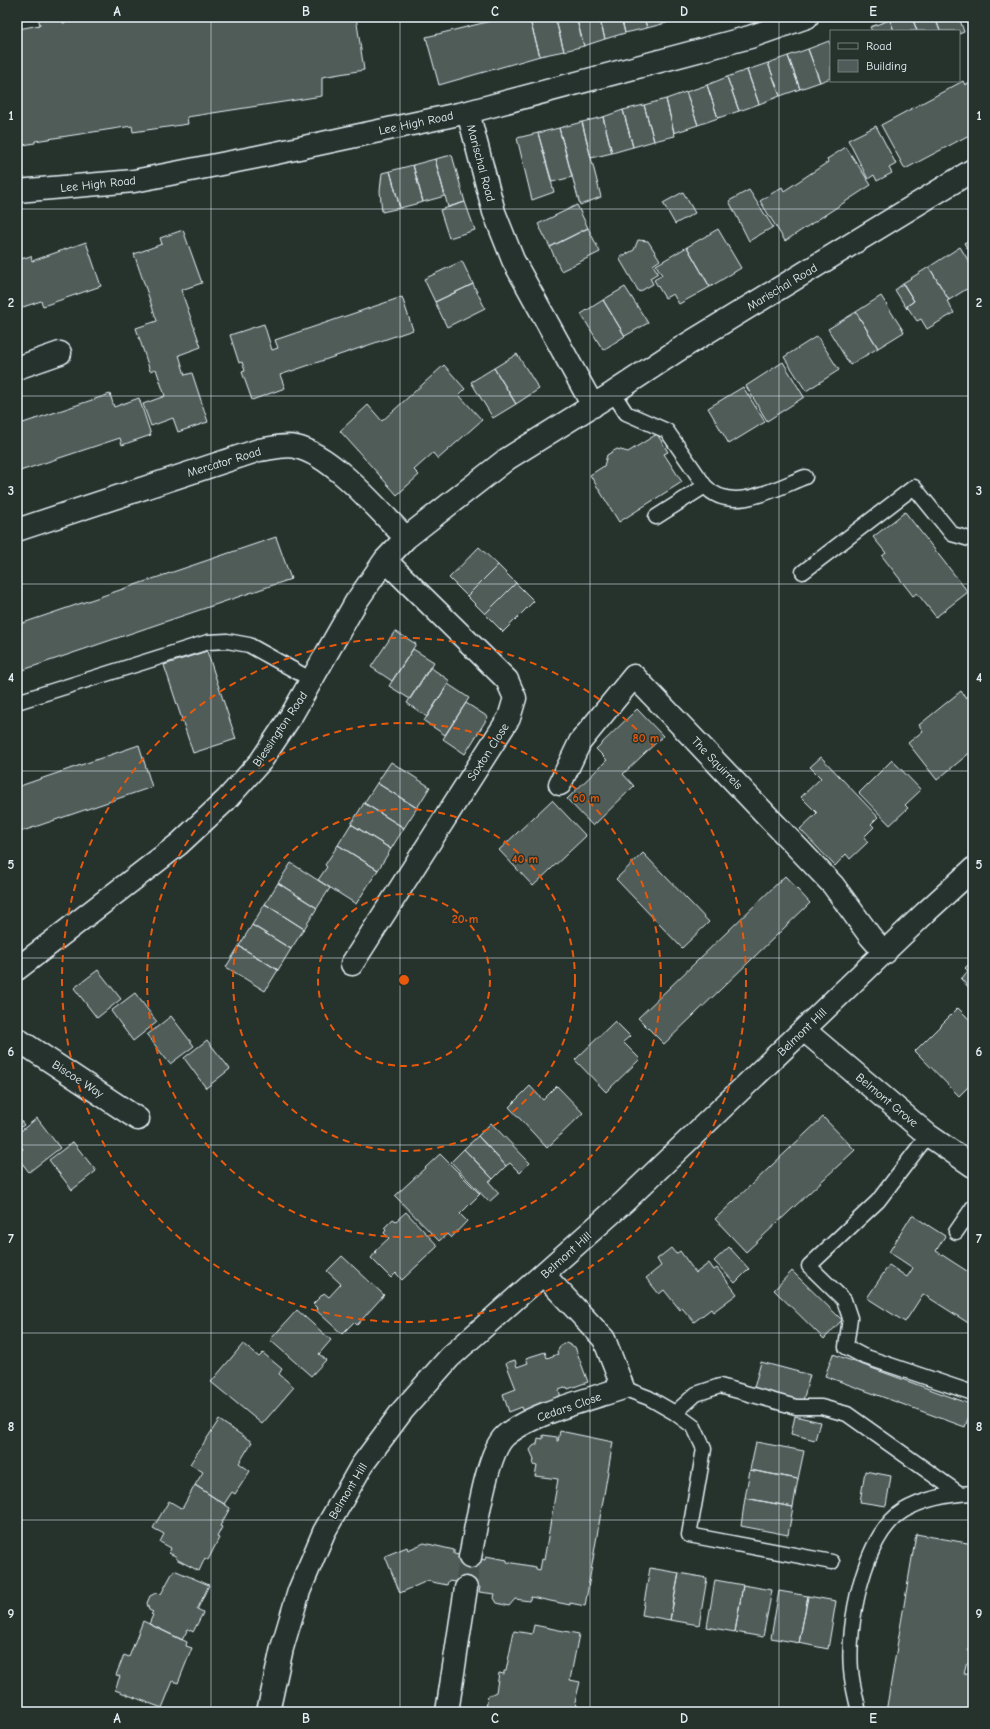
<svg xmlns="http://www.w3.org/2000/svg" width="990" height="1729" viewBox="0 0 990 1729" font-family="'Comic Neue',sans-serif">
<rect width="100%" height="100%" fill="#26332d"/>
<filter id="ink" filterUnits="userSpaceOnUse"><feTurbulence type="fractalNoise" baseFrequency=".025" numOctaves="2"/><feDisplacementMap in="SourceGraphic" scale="8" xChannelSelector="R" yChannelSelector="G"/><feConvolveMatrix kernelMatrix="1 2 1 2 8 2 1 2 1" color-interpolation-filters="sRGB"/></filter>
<g filter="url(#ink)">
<path fill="#505c59" stroke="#e8f1f8" d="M38,17h24l1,6 37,-6h256l8,53 -42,7v19l-135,21 1,7 -55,8 -1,-6 -97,15v2l-18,3v-120l1,3 22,-4z
M507,17h22l11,39 -101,29 -13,-48z
M529,17h26l9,34 -24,5z
M555,17h21l8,29 -20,5z
M576,17h23l6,22 -21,7z
M599,17h22l4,16 -20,6z
M621,17h23l3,11 -22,5z
M644,17h20l2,6 -19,5z
M664,17h20v1l-18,5z
M898,17h14l5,14h-23l-4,-11z
M912,17h23l5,14h-23z
M935,17h24l5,15 -5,2v-3h-19z
M964,17h9v16z
M890,20l4,11h-22l-2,-4z
M829,41l2,6v31l-11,4 -12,-33z
M808,49l12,33 -20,7 -12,-33z
M788,56l12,33 -20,7 -12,-33z
M768,63l12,33 -21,8 -12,-34z
M747,70l12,34 -20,7 -12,-34z
M727,77l12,34 -21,7 -11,-33z
M963,81l2,4 6,-3 2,4v47l-68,36 -24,-44z
M707,85l11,33 -20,7 -12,-33z
M686,92l12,33 -24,8 -8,-34z
M666,99l9,37 -21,5 -10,-36z
M644,105l10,36 -21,6 -10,-37z
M623,110l10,37 -21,6 -9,-36z
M603,117l9,36 -21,5 -9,-36z
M582,122l19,75 -21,8 -21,-77z
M876,126l20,38 -7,4 3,5 -15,8 -3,-6 -6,4 -20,-39z
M559,128l13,49 -20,5 -14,-49z
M538,133l16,59 -22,8 -15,-62z
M846,147l25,38 -86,56 -25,-40 22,-14 2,4 44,-29 -1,-3z
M452,155l13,47 -17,5 -13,-48z
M435,159l10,37 -22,6 -10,-37z
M413,165l10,37 -23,6 -10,-37z
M390,171l10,37 -18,4 -2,-21 2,-18z
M749,190l24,37 -24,14 -20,-40z
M683,192l12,21 -20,11 -12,-21z
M465,202l10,28 -26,8 -9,-28z
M577,205l11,23 -38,19 -12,-23z
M588,228l12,24 -39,19 -11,-24z
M718,229l23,39 -31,19 -23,-40z
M183,230l19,53 -21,7 20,57 -22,8 6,20 7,-2 16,49 -30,10 -5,-14 -22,8 -8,-22 22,-8 -9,-27 -6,2 -14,-43 21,-7 -23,-67 28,-10 -2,-6z
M973,238v19l-9,-14z
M638,240l10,1 12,19 -7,5 5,8 -8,5 3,6 -14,8 -20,-34 15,-8z
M86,242l15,44 -58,20 -2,-5 -24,8v-49l14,-4 1,5z
M687,247l23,40 -31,17 -6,-10 -8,4 -11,-18 8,-5 -6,-10z
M960,247l13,21v17l-24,15 -20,-33z
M462,261l11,23 -38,18 -11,-23z
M929,267l20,33 -2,1 7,12 -27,16 -6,-10 -4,2 -9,-13 -1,-2 7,-5 -11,-18z
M473,284l12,24 -38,19 -12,-25z
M903,284l11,17 -7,5v3l-12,-19z
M625,287l23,36 -23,13 -22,-36z
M881,296l23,36 -26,16 -22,-36z
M402,297l11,33 -133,45 5,13 -33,12 -10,-28 3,-1 -3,-9 -3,1 -9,-28 34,-11 8,26 6,-2 -3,-8z
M603,300l22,36 -22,14 -22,-36z
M856,312l22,36 -28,17 -22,-36z
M817,336l22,34 -33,21 -22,-34z
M517,354l22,35 -23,15 -22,-36z
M783,362l21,35 -37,24 -21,-35z
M444,365l21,24 -6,6 23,25 -44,39 -5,-6 -19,17 5,5 -22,20 -57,-64 28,-26 14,16z
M494,368l22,36 -23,14 -22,-36z
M743,387l22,35 -36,22 -21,-36z
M110,394l4,13 25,-9 12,37 -29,10 -2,-7 -103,34v-47z
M657,434l11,18 -4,2 18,28 -63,40 -29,-47 14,-9 3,-11 10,-6 11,3z
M905,512l63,80 -32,25 -19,-24 -4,3 -31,-40 4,-3 -13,-16z
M276,537l15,42 -274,93v-47z
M479,547l19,18 -31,31 -18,-18z
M498,565l18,18 -31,31 -18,-18z
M516,583l18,18 -31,31 -18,-18z
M395,631l21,13 -24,37 -21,-14z
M413,649l21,13 -24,37 -21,-13z
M207,651l29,88 -43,14 -29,-88z
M430,667l20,14 -23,36 -20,-14z
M448,684l21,14 -24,37 -21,-14z
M961,691l5,7 7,-6v58l-36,30 -29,-37 15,-12 -4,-6z
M466,703l22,14 -23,37 -22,-15z
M637,709l26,27 -40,38 11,12 -41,40 -26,-27 40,-39 -11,-11z
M139,745l13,42 -135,46v-46z
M821,757l57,60 -7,7 3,3 -10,10 4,5 -18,17 -4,-5 -11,12 -35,-37 17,-16 -16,-16 20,-19 -11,-11z
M892,760l29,30 -16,15 3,3 -18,17 -31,-32z
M391,762l39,25 -13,21 -40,-25z
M377,783l40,25 -13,20 -40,-25z
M552,800l34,36 -53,50 -34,-36z
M364,803l40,25 -13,21 -40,-25z
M351,824l40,25 -13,21 -40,-25z
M338,845l40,25 -22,34 -38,-24 9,-13 -2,-2z
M643,853l66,69 -27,26 -66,-69z
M291,863l39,25 -13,20 -39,-25z
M785,876l25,27 -146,141 -26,-26z
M278,883l39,25 -13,21 -39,-25z
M265,904l39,25 -13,20 -39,-24z
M252,925l39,24 -13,21 -39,-24z
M239,946l39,24 -13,21 -39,-24z
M973,960v32l-12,-13 7,-8 -3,-3z
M98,970l23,29 -24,19 -23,-30z
M135,993l22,29 -24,19 -22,-30z
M958,1008l15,15v59l-14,14 -44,-45z
M171,1016l23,30 -24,18 -23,-29z
M615,1021l15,15 -7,6 17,17 -34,33 -31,-32z
M207,1040l23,29 -24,19 -22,-30z
M530,1086l13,14 14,-14 26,27 -36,35 -38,-41z
M17,1116l7,9 -7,5z
M823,1117l32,33 -109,102 -31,-33z
M37,1118l23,30 -31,24 -12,-15v-3l6,-5 -6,-7v-8z
M491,1123l39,40 -10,10 -10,-10 -4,3 -28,-30z
M478,1136l28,30 -13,13 -29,-30z
M73,1142l23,29 -24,19 -23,-30z
M464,1149l29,30 -4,3 10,11 -10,9 -38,-40z
M440,1154l40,40 -20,20 7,7 -16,17 -4,-4 -8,7 -44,-45z
M406,1212l32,34 -36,34 -6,-7 -5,5 -20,-20 5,-6 -1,-1 14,-13 -5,-5 2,-3 -2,-2 9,-9 3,2z
M912,1215l33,21 -9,15 37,24v51l-50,-32 -18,28 -38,-24 22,-33 18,12 6,-9 -24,-16z
M729,1247l20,22 -14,14 -21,-22z
M671,1248l5,6 4,-3 16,22 13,-10 5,7 3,-2 20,26 -24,18 -2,-3 -17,13 -12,-14 -2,2 -16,-20 -5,4 -13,-16 15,-12 -4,-7z
M342,1256l42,39 -27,30 -3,-3 -12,12 -25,-23 1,-2 -5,-5 11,-11 5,4 12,-13 -14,-13z
M792,1271l50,49 -18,19 -50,-49z
M297,1310l34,30 -12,14 7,6 -15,16 -41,-36z
M566,1343l9,4 13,35 -20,7 -1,-2 -8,3 2,8 -37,14 -2,-5 -13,5 -6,-18 13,-5 -10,-26 9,-3 2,7 11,-4 -2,-5 19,-6 2,6 11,-4 -1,-2 4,-7z
M243,1344l16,13 4,-4 19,16 -3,5 15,13 -32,37 -51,-42z
M833,1354l140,51 -8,22 -140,-51z
M761,1362l49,13 -7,26 -49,-13z
M795,1416l25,6 -5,18 -24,-6z
M219,1420l33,22 -13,21 11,8 -15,23 -3,-2 -8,12 -29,-19 8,-13 -13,-8z
M560,1431l53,11 -28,164 -15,-3v2l-39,-8 -2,4 -14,-2 -6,7 -12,-3 -3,-5 1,-4 -16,-2 1,-5 -8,-2v4l-17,-3 1,-4 -8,-1 -1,4 -20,-4 -27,12 -15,-37 22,-9 1,3 16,-7 30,7v4l31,6 1,-4 21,4v2l29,5v2l4,1 2,-11 2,1 14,-81 -23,-3 2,-10 -4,-1 1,-6 -4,-9 3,-4 4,-2 1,-6 5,1v-4l14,2v4h1z
M756,1442l48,9 -6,28 -48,-9z
M750,1470l48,9 -5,28 -48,-9z
M865,1471l26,5 -5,30 -26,-4z
M195,1485l35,23 -10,18 2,1 -5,10 2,1 -11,22 -3,-2 -6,13 -23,-12 1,-2 -8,-4 2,-5 -11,-6 4,-8 -11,-6 16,-27 12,7 2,-1z
M745,1498l48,9 -5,28 -47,-9z
M916,1534l57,10v77l-2,13 2,3v9l-5,4 5,6v4l-7,5 -2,8 9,1v38h-87z
M650,1568l29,5 -9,47 -28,-5z
M174,1570l35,15 -12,25 6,3 -10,19 -5,-3 -6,11 -33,-16 4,-9 -2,-1 2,-2 -4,-2 -2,-7 3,-7 6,-3 5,1z
M679,1573l28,5 -8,47 -29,-5z
M715,1580l28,5 -8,47 -28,-5z
M743,1585l29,5 -9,47 -28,-5z
M779,1591l29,5 -9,47 -28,-5z
M808,1596l28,5 -8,48 -29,-6z
M143,1621l44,21 -1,4 6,2 -14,35 -5,-2 -11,27 -47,-18 5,-14 -4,-1 8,-20 5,2z
M534,1625l45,9 -9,46 10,2 -5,20 6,10h-93l-2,-3 2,-13 8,-4 3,-19 5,1v-3h2l8,-40 18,3z"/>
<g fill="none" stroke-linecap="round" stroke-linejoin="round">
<path stroke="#43504b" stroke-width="22" stroke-dasharray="22 11" stroke-linecap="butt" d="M466,1588l4,-31"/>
<defs>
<path id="lane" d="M613,393l13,20 41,18 38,55c26,29 71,2 100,-9
M656,517l49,-31
M803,572l111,-85 38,47 21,6
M17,702l191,-60 19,-1 22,4 63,35
M928,1135l-50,66 -69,65 35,34 6,18 -4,29 17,9 110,37
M956,1232l17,-25
M623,1388l26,10 26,15 19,14 10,22 -15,86 143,27
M675,1413l21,-19 24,-8 76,21h25l26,7 113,80
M859,1712c-3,-14 -7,-28 -8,-42 -4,-44 12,-134 52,-159 20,-12 47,-17 70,-18"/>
<path id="street" d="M468,112l26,100 19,48 80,146
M17,368l43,-15
M17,530l242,-80c10,-1 26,-6 37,-3 37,8 83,64 110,91
M560,784l20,-42 54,-66 199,209 37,51 15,17
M352,964l157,-246 6,-20 -8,-18 -122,-120
M17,969l162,-125 47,-44 35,-39 30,-45 65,-114 29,-42 21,-22 101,-79 106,-66 65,-43 295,-180
M804,1030l124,105 45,31
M17,1039l121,80
M470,1557c6,-27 16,-104 35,-121 24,-22 86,-37 118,-48l-19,-49 -60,-64
M447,1712l19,-124"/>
<path id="secondary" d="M268,1712l14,-64 17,-57 25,-59 38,-67 41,-55 47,-53 174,-155 301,-289 48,-44"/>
<path id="highway" d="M17,191l117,-10 123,-24 211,-45 282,-75 57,-20"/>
</defs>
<use href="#lane" stroke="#e8f1f8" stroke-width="17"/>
<use href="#street" stroke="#e8f1f8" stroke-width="25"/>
<use href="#secondary" stroke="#e8f1f8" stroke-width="25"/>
<use href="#highway" stroke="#e8f1f8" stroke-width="25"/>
<use href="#lane" stroke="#26332d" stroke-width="14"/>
<use href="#street" stroke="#26332d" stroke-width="22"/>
<use href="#secondary" stroke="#26332d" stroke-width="22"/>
<use href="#highway" stroke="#26332d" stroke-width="22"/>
</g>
</g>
<path fill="none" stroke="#e8f1f8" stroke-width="1" stroke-opacity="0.55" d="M211,17v1695M400,17v1695M590,17v1695M779,17v1695M17,209h956M17,396h956M17,584h956M17,771h956M17,958h956M17,1145h956M17,1333h956M17,1520h956"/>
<g fill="none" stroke="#e8590c" stroke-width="2" stroke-dasharray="7 5">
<circle cx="404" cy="980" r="86"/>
<circle cx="404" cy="980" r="171"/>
<circle cx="404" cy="980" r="257"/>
<circle cx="404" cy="980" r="342"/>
</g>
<g text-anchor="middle" stroke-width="3" stroke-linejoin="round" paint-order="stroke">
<g font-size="12" fill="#e8f1f8" stroke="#26332d">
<text transform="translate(416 123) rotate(-12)" y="4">Lee High Road</text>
<text transform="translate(481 163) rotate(75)" y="4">Marischal Road</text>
<text transform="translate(98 184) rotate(-6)" y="4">Lee High Road</text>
<text transform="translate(782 287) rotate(-31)" y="4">Marischal Road</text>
<text transform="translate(224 462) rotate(-17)" y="4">Mercator Road</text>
<text transform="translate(280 729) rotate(-56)" y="4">Blessington Road</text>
<text transform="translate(488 752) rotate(-57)" y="4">Saxton Close</text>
<text transform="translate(717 763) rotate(46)" y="4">The Squirrels</text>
<text transform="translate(802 1032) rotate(-44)" y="4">Belmont Hill</text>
<text transform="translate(78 1079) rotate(33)" y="4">Biscoe Way</text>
<text transform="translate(887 1100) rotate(40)" y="4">Belmont Grove</text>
<text transform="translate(566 1255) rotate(-42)" y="4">Belmont Hill</text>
<text transform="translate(569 1407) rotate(-19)" y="4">Cedars Close</text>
<text transform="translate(348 1491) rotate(-59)" y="4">Belmont Hill</text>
</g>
</g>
<circle cx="404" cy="980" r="6" fill="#e8590c" stroke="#26332d" stroke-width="2"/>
<g font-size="12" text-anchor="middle" font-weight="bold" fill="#e8590c" stroke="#26332d" stroke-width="3" stroke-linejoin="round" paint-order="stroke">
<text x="646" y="742">80 m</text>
<text x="586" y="802">60 m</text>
<text x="525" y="863">40 m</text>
<text x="465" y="923">20 m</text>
</g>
<rect width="990" height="1729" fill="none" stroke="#26332d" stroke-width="44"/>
<rect x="830" y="30" width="130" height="52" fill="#26332d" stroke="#747f7e"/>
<rect x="838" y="43" width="20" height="6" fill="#26332d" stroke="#747f7e"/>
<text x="866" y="50" font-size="12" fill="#e8f1f8">Road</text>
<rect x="838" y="60" width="20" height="12" fill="#505c59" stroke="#747f7e"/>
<text x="866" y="70" font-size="12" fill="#e8f1f8">Building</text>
<rect x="22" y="22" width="946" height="1685" fill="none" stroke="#e8f1f8" stroke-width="1.5"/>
<g font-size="13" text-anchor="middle" font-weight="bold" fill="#e8f1f8">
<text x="117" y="16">A</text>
<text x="306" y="16">B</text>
<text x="495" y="16">C</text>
<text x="684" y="16">D</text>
<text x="873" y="16">E</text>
<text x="11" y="120">1</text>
<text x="979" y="120">1</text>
<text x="11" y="307">2</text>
<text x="979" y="307">2</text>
<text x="11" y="495">3</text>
<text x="979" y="495">3</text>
<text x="11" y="682">4</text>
<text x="979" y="682">4</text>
<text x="11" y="869">5</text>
<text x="979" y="869">5</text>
<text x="11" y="1056">6</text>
<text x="979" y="1056">6</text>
<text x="11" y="1243">7</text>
<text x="979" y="1243">7</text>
<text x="11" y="1431">8</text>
<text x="979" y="1431">8</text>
<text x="11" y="1618">9</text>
<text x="979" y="1618">9</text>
<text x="117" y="1723">A</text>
<text x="306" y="1723">B</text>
<text x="495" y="1723">C</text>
<text x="684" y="1723">D</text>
<text x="873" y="1723">E</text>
</g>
</svg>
